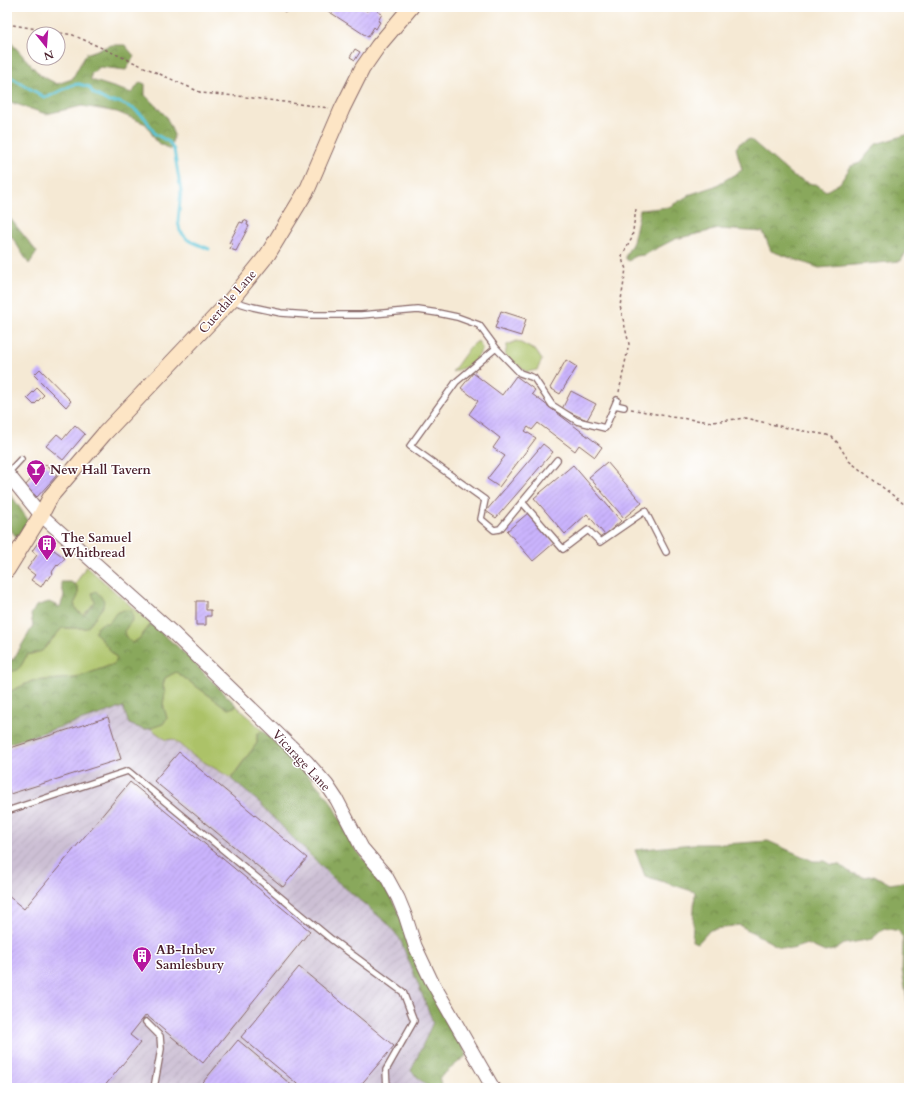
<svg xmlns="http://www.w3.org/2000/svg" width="916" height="1095" viewBox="0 0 916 1095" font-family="Cardo,serif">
<defs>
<pattern id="industrial-furrows" width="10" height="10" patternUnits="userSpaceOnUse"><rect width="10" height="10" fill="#ccbfd4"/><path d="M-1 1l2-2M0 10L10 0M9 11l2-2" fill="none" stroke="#b1a4b6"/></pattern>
<pattern id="forest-crowns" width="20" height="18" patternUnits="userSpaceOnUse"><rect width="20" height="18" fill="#89a85c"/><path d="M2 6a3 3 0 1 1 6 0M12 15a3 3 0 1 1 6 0" fill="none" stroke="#72884c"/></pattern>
<pattern id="building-hatch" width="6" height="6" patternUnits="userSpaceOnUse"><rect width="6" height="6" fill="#cab4fd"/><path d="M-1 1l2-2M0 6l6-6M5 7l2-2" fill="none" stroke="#af9ad9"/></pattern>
</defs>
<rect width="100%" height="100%" fill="#fff"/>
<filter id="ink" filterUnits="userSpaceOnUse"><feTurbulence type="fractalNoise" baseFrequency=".025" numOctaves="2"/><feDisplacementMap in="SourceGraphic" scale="8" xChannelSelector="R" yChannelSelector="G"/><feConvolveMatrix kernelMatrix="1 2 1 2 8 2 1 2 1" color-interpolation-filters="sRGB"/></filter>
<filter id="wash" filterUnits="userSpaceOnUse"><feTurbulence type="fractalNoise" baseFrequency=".012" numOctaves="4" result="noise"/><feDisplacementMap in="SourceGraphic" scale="16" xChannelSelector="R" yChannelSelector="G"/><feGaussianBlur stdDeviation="0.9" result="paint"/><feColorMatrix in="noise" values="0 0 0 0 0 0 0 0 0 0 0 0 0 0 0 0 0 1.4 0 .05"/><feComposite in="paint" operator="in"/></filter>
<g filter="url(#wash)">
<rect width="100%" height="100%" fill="#f5e9d4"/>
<path fill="url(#industrial-furrows)" d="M123,707l22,23 5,-2 16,12 6,-1 20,16 39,24 29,24 49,52 23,22 56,47 12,15 33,83 -22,49 18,17h-422v-341l27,-11z"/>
<path fill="#acc267" stroke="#7b7049" d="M478,341l4,7c-5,16 -16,19 -30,24l18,-25z
M517,341l19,10 6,9 -5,10 -10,2 -22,-16 2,-11z
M86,566l65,58 -12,15 -7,4 -6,-6 -2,-6 9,-12 -24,5 -10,12 18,23 -3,5 -38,14 -44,3 -25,12v-22c12,2 14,-6 20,-16l15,-4 20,-23h25l8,-26 -11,13 -7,-4 -3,-7 4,-8v-9l-3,-2z
M176,672l52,37 9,-3 26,25 -6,4v8l-26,35 -39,-23 -19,-16 -7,1 -16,-12 13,-4 4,-6 -4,-14 2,-11 -2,-8 2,-7z"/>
<path fill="url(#forest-crowns)" stroke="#6a6444" d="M7,38l33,37 17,9 15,-5 14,-25 25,-9h14l9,11 -8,14 -26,-3 -9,7v6l41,13 8,-11 5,2v11l21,21 8,19 -4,15 -14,-9 -10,-17 -29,-12 -35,-6 -36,8 -39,-13z
M909,134v113l-8,14 -82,7 -48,-17 -8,-19 -44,-3 -44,10 -31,16 -9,1 -6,5 -3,-2v-4l7,-13 7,-32 29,-3 22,-13 24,-8 27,-16 -6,-22 4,-5 10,-4 44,38 18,7h4l10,7 14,-8 11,-17 9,-3 16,-19z
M7,205l2,12 28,35 -8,12 -17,-27 -5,-3z
M7,489l21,31 -11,18 -10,-13z
M61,582h10l7,5v9l-4,8 3,7 7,4 11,-13 -3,-9 4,-2 8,9 -1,7 -16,21h-25l-20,23 -15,4c-6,10 -7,18 -20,16v-14l6,3 20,-34 -2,-11 5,-9 13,-4 11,5 4,-11z
M124,610l8,1 1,8 -9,12 2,6 6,6 7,-4 12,-15 27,23 59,59 -9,3 -52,-37 -11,6 -2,7 2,8 -2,11 4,14 -4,6 -18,6 -16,-6 -6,-17 -116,37v-51l25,-12 44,-3 38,-14 3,-5 -18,-23 -4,-3 2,-6 6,-4h6l7,-10z
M263,731l43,42 22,24 13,24 12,25 25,30 18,31 71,148 -28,23 5,10h-15l-18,-17 22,-49 -33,-83 -12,-15 -56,-47 -42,-42 -30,-32 -29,-24 26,-36v-8z
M768,841l45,20h12l7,4 7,-1 12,9 13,4 10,-2 16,9 19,-3v37l-1,7 1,1v87l-7,-43 1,-31 -4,-8 -15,-3 -12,11 -28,5 -7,5 -12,3 -18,-8 -15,5 -13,-2 -40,-22 -29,5 -12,13 -6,-2 3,-49 -50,-16 -10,-26 57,-6h33z"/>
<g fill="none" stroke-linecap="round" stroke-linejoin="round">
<path stroke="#5cc5d8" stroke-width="3" d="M7,75l37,22h4l24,-12 7,-1 10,3 4,6 16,9h10l15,7 11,9 10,16 14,8 5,8 7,41 -3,30 2,10 8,9 21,9"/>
</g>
<g id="blocks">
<path fill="url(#building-hatch)" d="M331,7h30l6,4 2,-4h11l-3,4 5,3 -4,7 2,1 -4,7 -2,-2 -6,10 -40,-26z
M355,49l5,3 -5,8 -5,-3z
M244,220l4,2 -1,3 2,1 -13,25 -6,-2 2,-5 -3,-1 11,-21 3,1z
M501,311l25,8 -5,17 -26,-8z
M566,360l11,7 -17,27 -10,-6z
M40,369l31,32 -5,6 -32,-32z
M473,373l29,22 14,-19 19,14 -3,4 70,53 -7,10 -16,-12 -4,6 -37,-28 -6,7 -4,-3 -3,4 11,7 -37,49 -12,-8 18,-23 -12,-8 7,-10 -31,-24 9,-13 -17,-13z
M37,388l7,7 -10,10 -7,-7z
M571,391l25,13 -9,16 -25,-11z
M75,425l10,9 -22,26 -17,-14 11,-12 6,5z
M543,444l10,8 -57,66 -10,-7z
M607,462l35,41 -18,15 -35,-41z
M45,464l12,11 -20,22 -12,-11z
M573,465l48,56 -16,14 -18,-21 -22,20 -31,-36z
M528,513l26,30 -21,18 -26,-30z
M40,540l25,18 -7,8 -1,-1 -5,7 1,1 -5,7 -2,-1 -5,8 -10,-7 4,-5 -8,-6 10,-14 -5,-4z
M196,601h10v9h5v6h-5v9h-10z
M108,717l13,42 -111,35 -3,-11v-34z
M179,752l128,106 -24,29 -129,-106z
M130,782l180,149 -107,132 -57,-48 -16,20 10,8 -37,45h-96v-193l17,14z
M299,967l95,79 -36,42h-56l-61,-51z
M238,1040l57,48h-97z"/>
</g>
</g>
<g filter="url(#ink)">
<use href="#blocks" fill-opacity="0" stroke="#866666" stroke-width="1"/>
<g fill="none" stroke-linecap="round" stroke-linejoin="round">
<defs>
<path id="service" d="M233,301l20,6 28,6 28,2h52l57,-5 20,3 19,4 22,8 17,23 -40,34 -46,64 75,54 -4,19 13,11 6,-1 57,-69
M496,348l24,25 14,5 18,27 25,16 28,7 12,-28
M615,405l9,2
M8,473l13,-14
M522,502l41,47 25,-19 12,12 45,-31 21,41
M7,811l121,-40 203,168 72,53 11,29 -28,49 1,18
M146,1022l14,14 1,13 -7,39"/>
<path id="tertiary" d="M7,473l34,42 130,116 136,131 20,23 10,15 25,48 24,28 12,22 7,17 10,31 16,34 62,108"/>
<path id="secondary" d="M7,570l34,-55 10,-19 53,-62 127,-134 37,-46 40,-66 34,-79 20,-40 16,-23 33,-39"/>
</defs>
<use href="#service" stroke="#866666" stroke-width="8"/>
<use href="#tertiary" stroke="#866666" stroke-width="15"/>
<use href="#secondary" stroke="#866666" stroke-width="17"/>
<path stroke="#866666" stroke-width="1.5" stroke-dasharray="3 3" stroke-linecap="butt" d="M279,7l8,6
M7,24l66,11 129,58 36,3 91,12
M619,392l10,-48 -9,-38 6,-37 -3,-7 -1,-6 10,-18 4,-29
M631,409l40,8 41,5 33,-4 47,11 35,6 5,2 5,5 12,19 60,47"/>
<use href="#service" stroke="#fff" stroke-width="5.5"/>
<use href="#tertiary" stroke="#fff" stroke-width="13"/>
<use href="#secondary" stroke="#fde5c5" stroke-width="15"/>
</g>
</g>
<defs>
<symbol id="bar-pin" viewBox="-11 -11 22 30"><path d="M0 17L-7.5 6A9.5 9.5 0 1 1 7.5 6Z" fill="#b5179e" stroke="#fff"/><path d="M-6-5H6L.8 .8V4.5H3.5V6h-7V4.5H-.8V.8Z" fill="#fff"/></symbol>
<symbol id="building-pin" viewBox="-11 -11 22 30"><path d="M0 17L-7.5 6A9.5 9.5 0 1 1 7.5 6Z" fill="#b5179e" stroke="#fff"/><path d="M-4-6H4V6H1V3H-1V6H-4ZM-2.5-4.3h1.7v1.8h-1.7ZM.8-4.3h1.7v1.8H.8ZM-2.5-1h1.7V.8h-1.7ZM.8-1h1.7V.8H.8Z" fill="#fff"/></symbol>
</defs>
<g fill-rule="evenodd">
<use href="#bar-pin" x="25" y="458" width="22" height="30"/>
<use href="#building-pin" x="36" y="533" width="22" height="30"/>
<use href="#building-pin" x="131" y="945" width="22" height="30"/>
</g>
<g text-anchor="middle" stroke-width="3" stroke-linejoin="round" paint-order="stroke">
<g font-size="13" fill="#4a1f2b" stroke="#fff">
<text transform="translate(227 301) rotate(-49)" y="5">Cuerdale Lane</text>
<text transform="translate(302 760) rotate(47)" y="5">Vicarage Lane</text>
</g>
<g font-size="13" font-weight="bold" fill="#4a1f2b" stroke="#fff" text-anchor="start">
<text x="50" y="474">New Hall Tavern</text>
<text x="61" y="542">The Samuel<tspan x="61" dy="15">Whitbread</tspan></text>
<text x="156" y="954">AB-Inbev<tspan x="156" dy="15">Samlesbury</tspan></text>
</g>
</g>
<rect width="916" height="1095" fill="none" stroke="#fff" stroke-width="24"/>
<g transform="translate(46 46) rotate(163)"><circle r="19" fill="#ffffff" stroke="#b7a5aa"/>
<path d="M0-3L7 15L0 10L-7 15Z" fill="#b5179e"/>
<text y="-6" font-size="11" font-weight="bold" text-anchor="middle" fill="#4a1f2b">N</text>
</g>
</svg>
